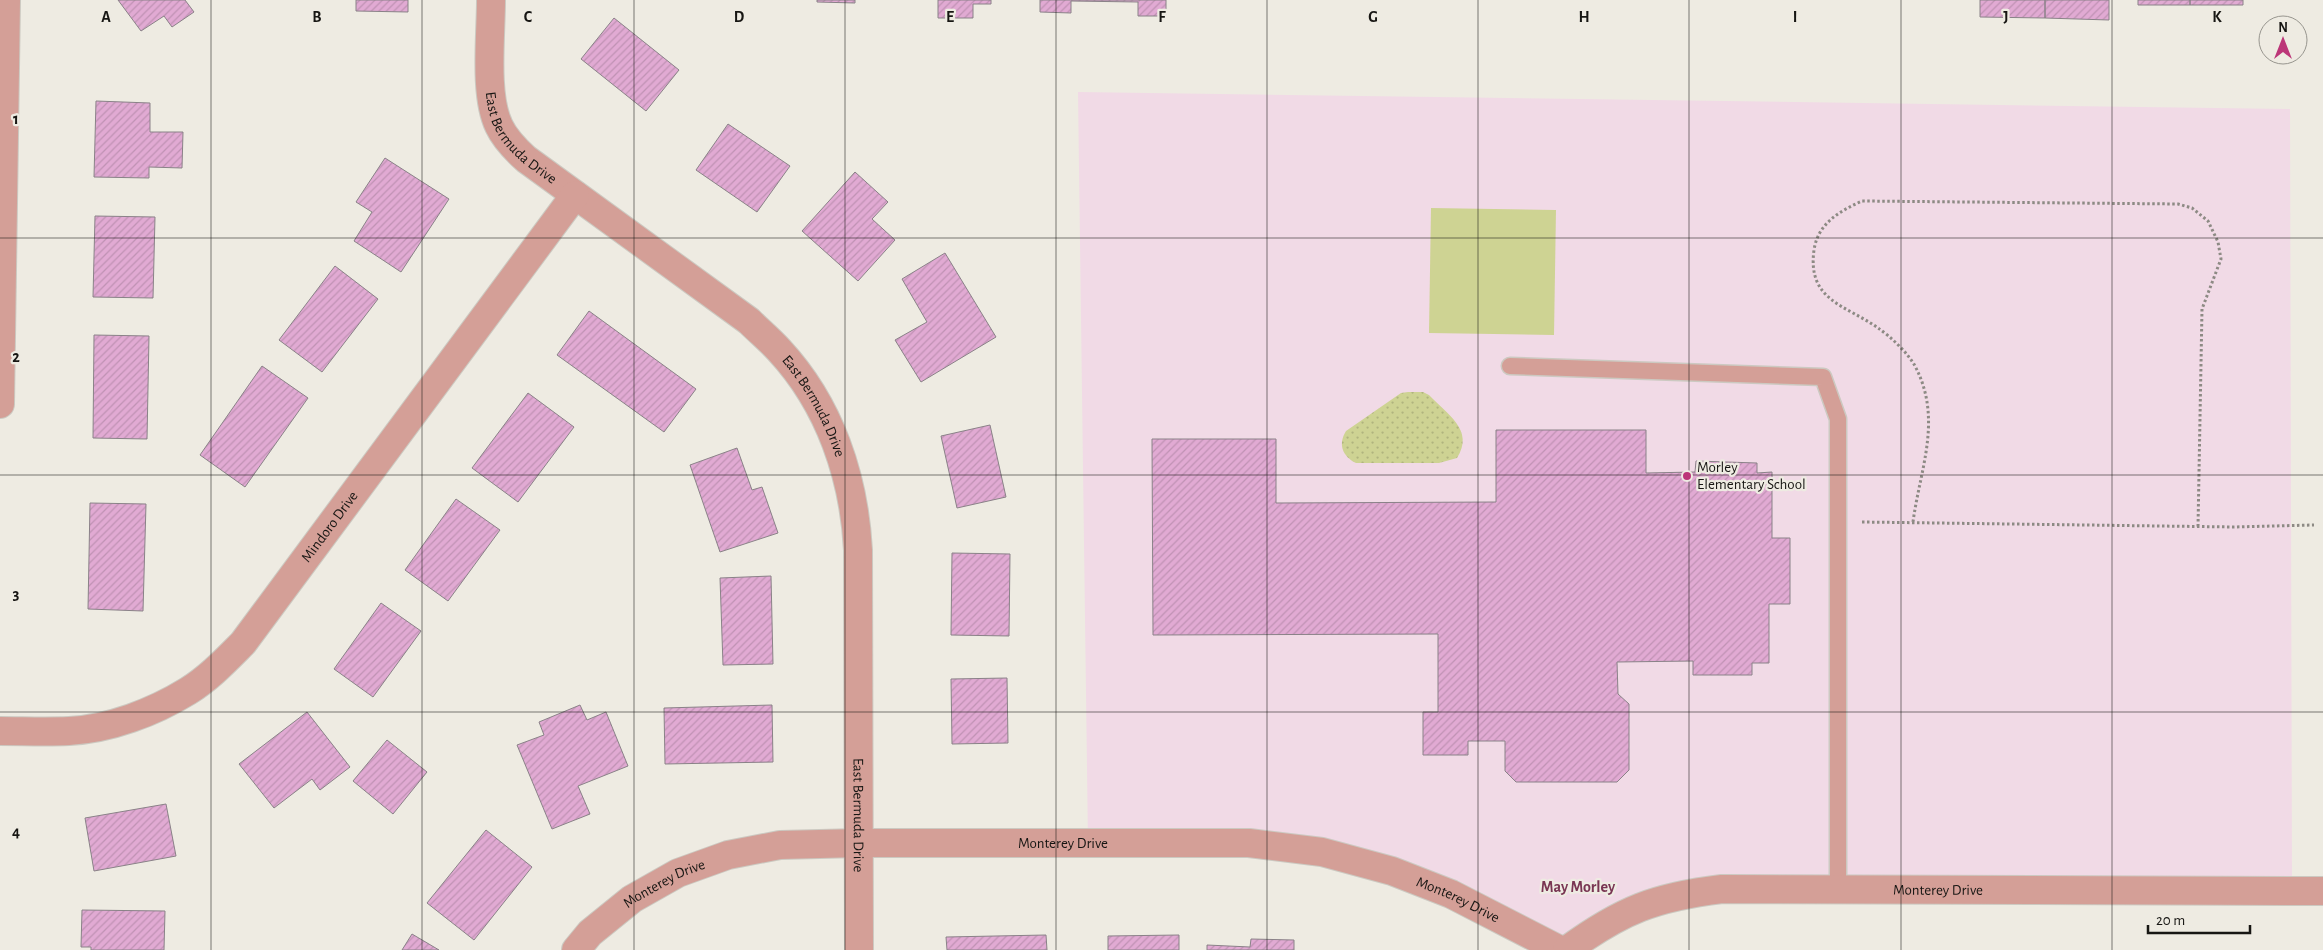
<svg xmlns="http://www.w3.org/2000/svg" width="2323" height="950" viewBox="0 0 2323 950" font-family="'Alegreya Sans',sans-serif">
<defs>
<pattern id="park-dots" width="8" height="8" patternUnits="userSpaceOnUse" patternTransform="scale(1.25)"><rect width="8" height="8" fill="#ced393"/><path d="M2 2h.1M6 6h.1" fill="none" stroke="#b0b47e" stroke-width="1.8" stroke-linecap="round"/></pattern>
<pattern id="building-hatch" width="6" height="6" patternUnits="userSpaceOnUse" patternTransform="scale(1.25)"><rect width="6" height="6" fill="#e1aad3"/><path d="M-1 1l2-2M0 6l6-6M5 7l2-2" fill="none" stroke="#c092b4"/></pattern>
</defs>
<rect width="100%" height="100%" fill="#eeebe2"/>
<path fill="#f1dae6" d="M1078,92l1212,17 2,782 -570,-2 -155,61 -245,-98 -234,-9z"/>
<path fill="#ced393" d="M1431,208l125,2 -2,125 -125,-2z"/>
<path fill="url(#park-dots)" d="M1408,392h15l6,3c18,19 46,35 28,63l-18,5h-83c-14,-7 -18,-19 -10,-32l55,-38z"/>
<path fill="url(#building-hatch)" stroke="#8a8288" d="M118,0h67l9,12 -22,15 -8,-11 -23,15z
M356,0h52v12l-52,-1z
M817,0h38v3l-38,-1z
M938,0h53v4h-18v14h-35z
M1040,0h126v16h-28v-14l-67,-1v12l-31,-1z
M1980,0h65v18l-65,-1z
M2045,0h64v20l-64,-2z
M2138,0h52v5h-52z
M2190,0h53v5h-53z
M614,18l65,52 -33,41 -65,-52z
M96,101l54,2v29h33l-1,36 -33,-1v11l-55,-1z
M728,124l62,42 -33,46 -61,-42z
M385,158l64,41 -48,73 -47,-31 18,-29 -16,-10z
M855,172l33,30 -16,17 23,21 -37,41 -56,-50z
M95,216l60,1 -2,81 -60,-1z
M945,253l51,84 -75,45 -26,-42 32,-18 -25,-43z
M335,266l43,33 -56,73 -43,-32z
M589,311l107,78 -32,43 -107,-77z
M94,335l55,1 -2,103 -54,-1z
M262,366l46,32 -63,89 -45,-32z
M528,393l46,34 -56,75 -46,-34z
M990,425l16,72 -49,11 -16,-72z
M1496,430h150v43l49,-1 1,-11 61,2v10l15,-1v66h18v66h-21v59h-17v12h-59v-14l-76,1 1,32 11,10v66l-12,12h-101l-11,-11v-30h-37v14h-45v-43h15v-78l-285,1 -1,-196h124v64l220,-1z
M737,448l15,42 10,-3 16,46 -58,19 -30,-87z
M456,499l44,31 -52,71 -43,-31z
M90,503l56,1 -3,107 -55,-2z
M952,553l58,1 -1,82 -58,-1z
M771,576l2,88 -50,1 -3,-87z
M381,603l40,28 -48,66 -39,-28z
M1007,678l1,65 -56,1 -1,-65z
M580,705l7,15 19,-8 22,54 -50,20 12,28 -38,15 -35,-84 27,-10 -5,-13z
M772,705l1,57 -108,2 -1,-56z
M307,712l43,55 -30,23 -8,-11 -38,29 -35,-44z
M387,740l40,32 -34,42 -40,-33z
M166,804l10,52 -82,15 -9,-53z
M486,830l46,37 -58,73 -47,-37z
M82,910l83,1 -1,39h-73v-3h-10z
M412,934l27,16h-37z
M1046,935l1,15h-100l-1,-13z
M1179,935v15h-71v-14z
M1251,939l43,1v10h-87v-5l43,2z"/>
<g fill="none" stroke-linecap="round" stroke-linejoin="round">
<defs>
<path id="lane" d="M1510,366l313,11 15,42v470"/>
<g id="street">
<path id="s1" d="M491,0c0,36 -7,95 8,126 6,13 16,23 27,33l223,162c10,10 21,19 30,29 51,55 75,127 79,200l1,400"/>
<path d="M0,404l6,-404"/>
<path id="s2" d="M0,731c23,0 46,1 69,0 41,-2 85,-19 119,-40 21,-13 38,-31 55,-48l332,-448"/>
<path id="s3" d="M576,950l14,-17 42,-34 46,-26 50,-18 52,-10 79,-2h390l73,9 70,19 59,23 109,56"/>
<path id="s4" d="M1567,950c55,-40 88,-53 155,-61l601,2"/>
</g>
</defs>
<use href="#lane" stroke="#ccc9c1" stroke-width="19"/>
<use href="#street" stroke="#ccc9c1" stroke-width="30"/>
<path stroke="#8d8a84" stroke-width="3" stroke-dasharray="2.5 2.5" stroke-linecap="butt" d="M1862,522l372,5 80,-2
M1913,522c7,-53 30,-103 2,-156 -7,-13 -25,-30 -37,-38 -32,-23 -71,-27 -64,-78 4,-27 26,-39 48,-49l316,3 14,4 16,13 10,21 3,17 -19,50 -4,218"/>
<use href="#lane" stroke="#d49f97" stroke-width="16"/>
<use href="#street" stroke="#d49f97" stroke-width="28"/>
</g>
<path fill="none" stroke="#171613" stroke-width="1" stroke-opacity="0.55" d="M211,0v950M422,0v950M634,0v950M845,0v950M1056,0v950M1267,0v950M1478,0v950M1689,0v950M1901,0v950M2112,0v950M0,238h2323M0,475h2323M0,712h2323"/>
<circle fill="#bc3678" stroke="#eeebe2" stroke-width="2" cx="1687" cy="476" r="5"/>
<g text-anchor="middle" stroke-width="4.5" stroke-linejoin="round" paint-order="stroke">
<g font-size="15" fill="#171613" stroke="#eeebe2">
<text dy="5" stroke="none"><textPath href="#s1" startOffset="149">East Bermuda Drive</textPath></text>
<text dy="5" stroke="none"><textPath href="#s1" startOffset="554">East Bermuda Drive</textPath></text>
<text dy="5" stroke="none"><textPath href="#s2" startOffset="414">Mindoro Drive</textPath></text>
<text dy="5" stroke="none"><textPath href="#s1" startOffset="972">East Bermuda Drive</textPath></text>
<text dy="5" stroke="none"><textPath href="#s3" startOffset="518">Monterey Drive</textPath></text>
<text dy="5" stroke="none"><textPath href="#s3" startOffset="112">Monterey Drive</textPath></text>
<text dy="5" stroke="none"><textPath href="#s4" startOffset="385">Monterey Drive</textPath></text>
<text dy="5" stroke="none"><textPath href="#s3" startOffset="922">Monterey Drive</textPath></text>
</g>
<g font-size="15" fill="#171613" stroke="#eeebe2" text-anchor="start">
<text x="1697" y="472">Morley<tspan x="1697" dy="17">Elementary School</tspan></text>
</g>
<g font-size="16" font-weight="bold" fill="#793653" stroke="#eeebe2">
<text x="1578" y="892">May Morley</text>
</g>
</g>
<g font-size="16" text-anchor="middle" font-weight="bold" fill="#171613" stroke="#eeebe2" stroke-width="4.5" stroke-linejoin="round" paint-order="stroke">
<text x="106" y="22">A</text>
<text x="317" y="22">B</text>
<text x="528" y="22">C</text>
<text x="739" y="22">D</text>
<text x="950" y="22">E</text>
<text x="1162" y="22">F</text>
<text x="1373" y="22">G</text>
<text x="1584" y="22">H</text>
<text x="1795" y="22">I</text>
<text x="2006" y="22">J</text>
<text x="2217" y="22">K</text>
<text x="16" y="124">1</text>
<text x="16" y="362">2</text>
<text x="16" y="599">3</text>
<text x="16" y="837">4</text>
</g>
<g transform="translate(2283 40)"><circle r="24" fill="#eeebe2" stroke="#98968f"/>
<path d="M0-4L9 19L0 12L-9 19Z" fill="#bc3678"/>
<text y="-8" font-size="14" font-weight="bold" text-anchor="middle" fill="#171613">N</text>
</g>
<path d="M2148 925v8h102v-8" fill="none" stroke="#171613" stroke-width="2.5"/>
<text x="2156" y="925" font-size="15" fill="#171613" stroke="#eeebe2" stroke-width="4" paint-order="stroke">20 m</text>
</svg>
